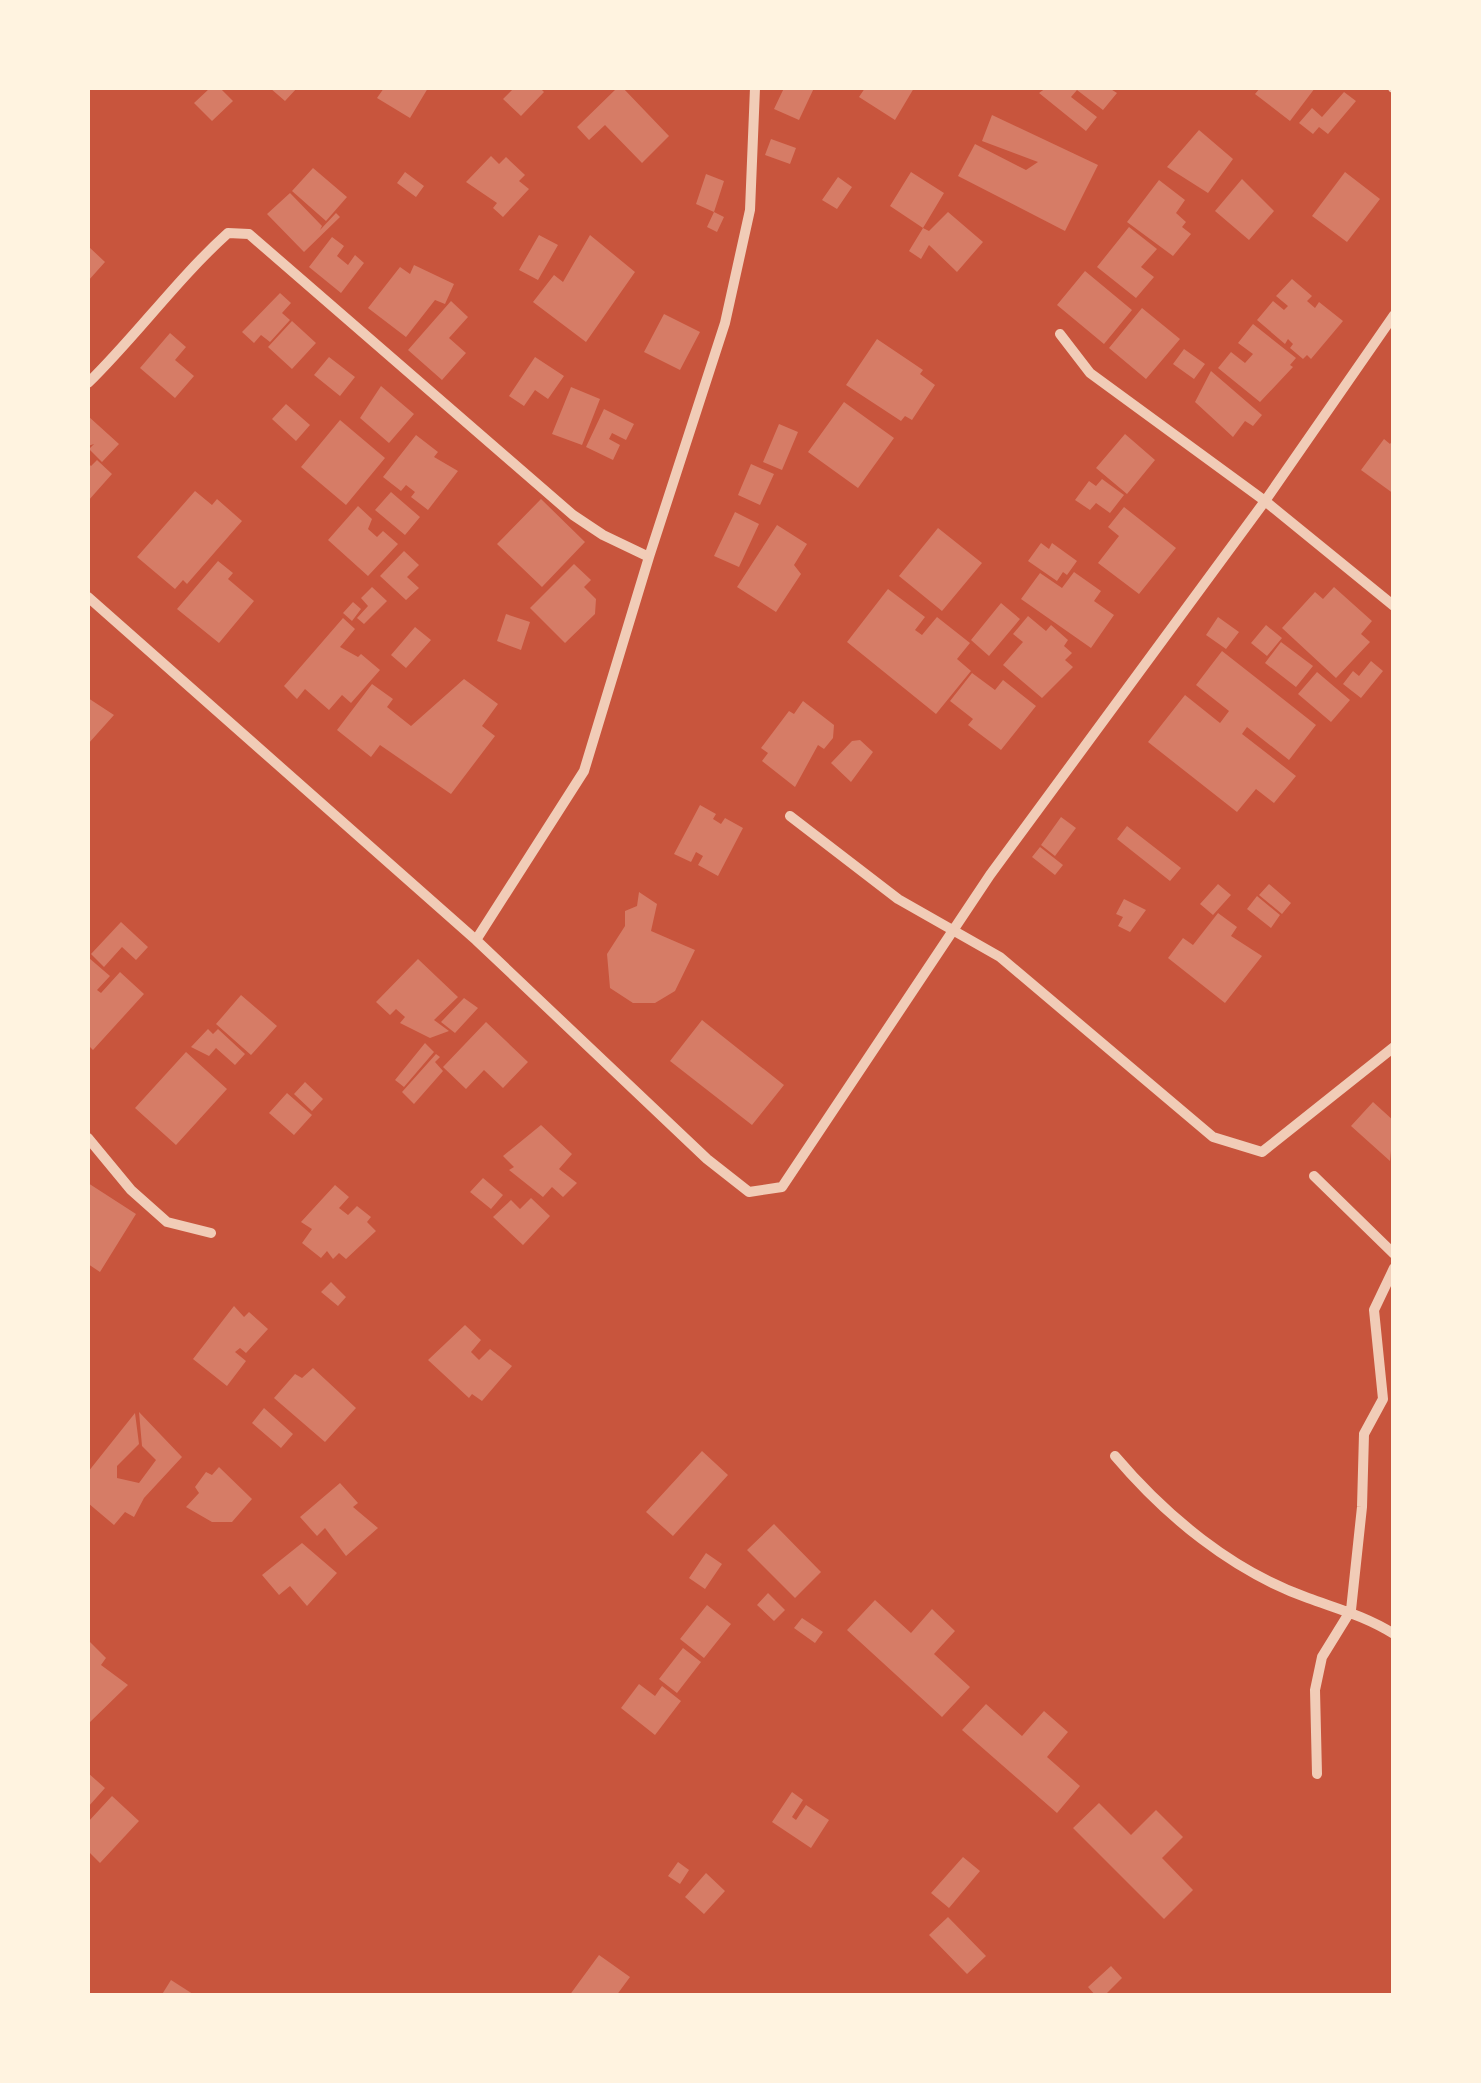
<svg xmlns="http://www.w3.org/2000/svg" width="1481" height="2083" viewBox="0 0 1481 2083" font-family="'Work Sans',sans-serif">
<rect width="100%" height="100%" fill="#c8553d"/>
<path fill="#d67c66" d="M210,88h10l13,13 -21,20 -18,-18z
M270,88h27l-12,13z
M384,88h44l-18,30 -33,-20z
M514,88h26l4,4 -23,24 -18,-17z
M617,88h6l46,48 -27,27 -37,-38 -16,15 -12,-13z
M784,88h30l-15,32 -25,-11z
M865,88h49l-19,32 -36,-23z
M1046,88h63l8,5 -14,17 -26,-20 -6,7 26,20 -11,14 -47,-38z
M1260,88h55l-25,33 -35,-27z
M1344,92l12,9 -28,33 -9,-7 -6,7 -14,-11 13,-15 10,9z
M992,115l106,50 -33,66 -107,-55 17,-32 51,26 12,-8 -56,-21z
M1199,130l34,29 -25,34 -41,-26z
M771,139l25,9 -6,16 -25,-9z
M491,156l8,8 7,-7 19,18 -6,6 10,8 -26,28 -10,-9 4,-5 -31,-21z
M313,168l34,29 -21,24 -34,-30z
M405,172l19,14 -8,11 -19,-14z
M911,172l33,21 -21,35 -33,-22z
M1345,172l35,27 -33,43 -35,-26z
M706,174l18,7 -10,31 -18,-8z
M838,177l14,10 -15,22 -15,-9z
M1242,179l32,32 -25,29 -34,-29z
M1159,180l26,20 -9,13 10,9 -4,5 9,7 -18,22 -46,-34z
M290,193l32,33 -2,4 16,-17 4,4 -36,35 -37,-38z
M714,212l10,5 -7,15 -10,-5z
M948,212l35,30 -26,30 -28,-27 -8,14 -12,-8 14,-23 6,3z
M1129,227l28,22 -16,18 13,10 -18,21 -39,-31z
M539,235l19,10 -20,35 -19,-10z
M590,235l45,37 -49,70 -53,-40 21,-27 9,7z
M332,237l12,9 -7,10 11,9 7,-10 9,8 -23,30 -32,-26z
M88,246l17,16 -17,19z
M414,265l40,19 -9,20 -10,-4 -29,37 -38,-29 32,-41 10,7z
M1085,271l47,39 -28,34 -47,-39z
M1292,279l20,17 -5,5 8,7 4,-6 24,19 -32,38 -4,-4 -4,4 -13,-11 3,-4 -5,-5 -3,5 -28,-24 16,-19 11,9 4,-4 -12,-10z
M280,293l11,10 -9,10 8,7 -20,22 -9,-7 -7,8 -12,-11z
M451,301l17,16 -19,21 17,15 -24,27 -34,-30z
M1142,308l38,31 -34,40 -37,-31z
M664,314l36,18 -20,38 -36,-18z
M292,321l24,22 -24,26 -24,-22z
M1253,324l43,34 -6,7 3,2 -33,35 -42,-34 13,-16 14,11 8,-9 -15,-11z
M170,333l16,14 -11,13 19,16 -19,22 -35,-30z
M877,339l46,31 -3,4 15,11 -23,35 -7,-4 -4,5 -55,-36z
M1184,349l21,15 -11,15 -21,-15z
M329,357l26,20 -15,19 -26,-21z
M535,357l29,19 -16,23 -13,-9 -11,16 -15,-10z
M1211,371l51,44 -9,11 -8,-5 -12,16 -38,-35z
M381,386l33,28 -25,29 -29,-25z
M571,387l29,12 -18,46 -30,-11z
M844,402l50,36 -36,50 -50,-36z
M286,404l24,21 -14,16 -24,-22z
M604,409l30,15 -8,16 -14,-7 -3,6 11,6 -7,15 -27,-13z
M88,416l31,28 -17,18 -13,-13 5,-5 -6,2z
M340,420l45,38 -39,47 -45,-38z
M779,424l19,8 -16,38 -19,-8z
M1125,434l30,26 -28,34 -31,-26z
M416,435l22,17 -4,5 24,14 -30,39 -17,-13 4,-5 -9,-7 -5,6 -18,-14z
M1394,438v56l-33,-24 23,-31 6,5z
M97,460l15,14 -24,27v-38l3,3z
M751,464l23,10 -14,31 -22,-10z
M1102,479l22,16 -14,18 -14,-10 -6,7 -15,-10 14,-19 7,5z
M195,491l17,14 5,-6 25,22 -55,63 -4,-4 -8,9 -38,-32z
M391,492l29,25 -15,18 -30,-25z
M541,499l44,43 -43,45 -45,-43z
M358,506l14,13 -4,10 9,8 6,-6 15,13 -30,32 -40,-36z
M1124,507l52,41 -37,46 -41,-31 21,-27 -11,-9z
M735,512l24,12 -20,43 -25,-11z
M777,525l30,19 -13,21 7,9 -25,38 -39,-25z
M938,528l44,35 -40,48 -43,-35z
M1041,543l8,6 3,-6 25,18 -10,14 -4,-3 -6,9 -29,-20z
M404,551l15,14 -12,12 12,11 -13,12 -26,-24z
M218,561l15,12 -5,6 26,22 -35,42 -42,-34z
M574,564l17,16 -7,7 12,12 -1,15 -30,29 -35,-35z
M1074,572l27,19 -7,10 20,14 -23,33 -70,-49 19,-26 22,15z
M372,587l15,14 -23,23 -7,-6 11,-12 -7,-8z
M1334,587l38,34 -11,13 9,8 -34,36 -54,-50 33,-36 8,7z
M888,589l37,28 -10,13 7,5 15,-18 33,26 -13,16 14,12 -35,43 -89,-72z
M353,602l8,7 -9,12 -9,-8z
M1001,603l19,16 -31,37 -18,-16z
M506,614l24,8 -9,28 -24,-9z
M1028,616l18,15 5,-6 17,15 -4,6 8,7 -7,7 8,7 -31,31 -39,-33 20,-23 -10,-8z
M1218,617l21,15 -13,17 -20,-14z
M343,618l12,11 -15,18 18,10 3,-3 19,16 -29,33 -9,-8 -13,15 -24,-21 -8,10 -13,-13z
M1266,625l16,13 -15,18 -16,-13z
M415,627l16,13 -25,28 -15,-13z
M1281,642l32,24 -17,21 -31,-24z
M1222,651l94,74 -27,35 -42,-33 -5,7 54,42 -22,27 -18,-14 -19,23 -89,-70 37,-47 35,28 9,-12 -33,-26z
M1371,661l12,10 -22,27 -18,-14 10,-13 6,5z
M1317,672l33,28 -19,22 -33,-28z
M972,673l23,17 8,-10 33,26 -35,44 -33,-25 5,-6 -23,-18z
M464,679l34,25 -16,22 13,10 -44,58 -71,-49 -9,12 -34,-27 35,-46 21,15 -6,8 24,19z
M88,698l26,17 -26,29z
M803,701l31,24 -1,13 -9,11 -6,-4 -23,42 -33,-26 6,-8 -7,-5 28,-37 5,3z
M860,740l13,12 -22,30 -20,-19 21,-22z
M700,805l16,9 -3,5 8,5 4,-6 18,10 -25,48 -20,-11 5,-9 -7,-4 -5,10 -17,-8z
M1061,817l15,11 -21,28 -14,-11z
M1127,826l54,42 -11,13 -53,-42z
M1040,847l23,18 -8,10 -23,-18z
M1218,884l13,11 -18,20 -13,-11z
M1269,884l22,19 -9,11 -23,-19z
M639,892l18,12 -6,27 44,19 -20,41 -20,12h-22l-23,-15 -3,-34 18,-28v-15l12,-5z
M1257,896l23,19 -9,13 -24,-19z
M1124,899l22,11 -16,22 -12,-6 5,-9 -7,-3z
M1218,913l19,14 -6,9 31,20 -37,47 -57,-45 15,-20 10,7z
M121,922l27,25 -12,13 -14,-13 -18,20 -13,-13z
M89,958l21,18 -13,14 4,3 19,-21 24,22 -51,56 -5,-5z
M418,959l40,38 -24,23 15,11 -19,7 -30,-15 5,-6 -9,-8 -6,6 -14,-13z
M241,995l36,31 -26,29 -35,-31z
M464,998l14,10 -23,25 -14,-11z
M702,1020l82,65 -32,40 -82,-64z
M486,1022l42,40 -25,26 -19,-18 -18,19 -23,-22z
M208,1029l5,5 5,-5 27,25 -10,11 -19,-17 -7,8 -18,-9z
M425,1043l9,9 -30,35 -9,-7z
M186,1052l41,37 -51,56 -41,-37z
M436,1054l4,3 -5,5 8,9 -29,33 -12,-12z
M305,1082l18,17 -11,12 -18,-17z
M287,1093l25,22 -18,20 -25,-22z
M1373,1102l21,19 -4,40 -39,-35z
M541,1125l31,29 -13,15 18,14 -14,14 -11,-10 -9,10 -34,-27 5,-3 -11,-11z
M483,1178l20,17 -12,14 -21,-17z
M88,1183l48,31 -36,58 -12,-8z
M335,1185l14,12 -10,11 9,7 9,-9 14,11 -4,5 9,9 -30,28 -7,-6 -6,6 -6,-8 -6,7 -19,-15 10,-14 -11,-7z
M531,1198l19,18 -27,29 -30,-28 18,-17 9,9z
M331,1282l15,15 -8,9 -17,-14z
M234,1306l10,11 5,-5 19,17 -22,24 -6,-5 -5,4 11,9 -19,25 -34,-27z
M465,1325l16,15 -10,12 8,8 11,-11 22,17 -30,35 -10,-7 -3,4 -41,-38z
M313,1368l43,40 -31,34 -51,-44 21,-24 7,4z
M264,1408l29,26 -12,14 -29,-25z
M139,1412l43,45 -38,41 -10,19 -9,-5 -11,13 -26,-22v-31l47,-59 4,31 -22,22v12l22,5 17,-23 -14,-14z
M702,1451l26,24 -55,61 -27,-24z
M219,1467l33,32 -20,23h-20l-26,-15 13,-14 -4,-6 11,-15 6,3z
M340,1483l18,20 -5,4 25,21 -32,28 -21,-28 -8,8 -17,-19z
M774,1524l47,48 -26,26 -48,-48z
M302,1543l35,30 -30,33 -17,-20 -11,9 -17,-20z
M706,1553l16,11 -17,25 -16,-11z
M768,1593l17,17 -11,11 -17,-16z
M875,1600l36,33 21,-24 23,22 -21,23 36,33 -28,30 -95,-87z
M707,1605l24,19 -27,34 -24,-19z
M802,1618l21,14 -8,11 -21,-15z
M88,1640l18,18 -5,7 27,20 -40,39z
M683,1648l18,14 -24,31 -18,-14z
M639,1684l16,12 7,-10 19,15 -26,34 -34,-27z
M986,1704l36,32 22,-25 24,21 -21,25 33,29 -23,27 -95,-83z
M88,1773l17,15 -17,19z
M792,1792l11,8 -11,17 4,3 10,-15 23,15 -18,28 -39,-26z
M112,1796l27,25 -39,42 -12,-12v-29z
M1099,1803l32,32 25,-25 27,27 -21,21 31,32 -29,29 -91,-91z
M963,1857l17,14 -31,37 -18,-15z
M678,1862l11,8 -9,14 -12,-8z
M706,1873l19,18 -21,23 -19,-17z
M948,1917l38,39 -19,18 -38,-39z
M599,1955l31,22 -14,19h-47z
M1111,1966l11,12 -18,18h-8l-8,-9z
M171,1980l25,16h-35z"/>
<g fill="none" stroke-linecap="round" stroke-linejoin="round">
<path stroke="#f1ccb7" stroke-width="10" d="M1393,88h1
M1060,334l30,39 175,128 129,105
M88,383c49,-48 89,-104 140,-150l21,1 324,281 30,20 46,22 76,-234 25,-113 5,-122
M88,597l388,343 231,219 42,33 33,-5 208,-312 275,-374 129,-186
M790,816l108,83 102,58 213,180 49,15 132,-105
M476,940l108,-169 65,-214
M88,1138l43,52 36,32 44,11
M1314,1176l80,78
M1115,1456c51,60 117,115 193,142 30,11 57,18 86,36
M1317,1774l-2,-84 7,-33 29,-47 11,-103 2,-73 19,-35 -9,-89 20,-42"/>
</g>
<rect width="1481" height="2083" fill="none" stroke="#fff3e0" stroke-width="180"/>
</svg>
